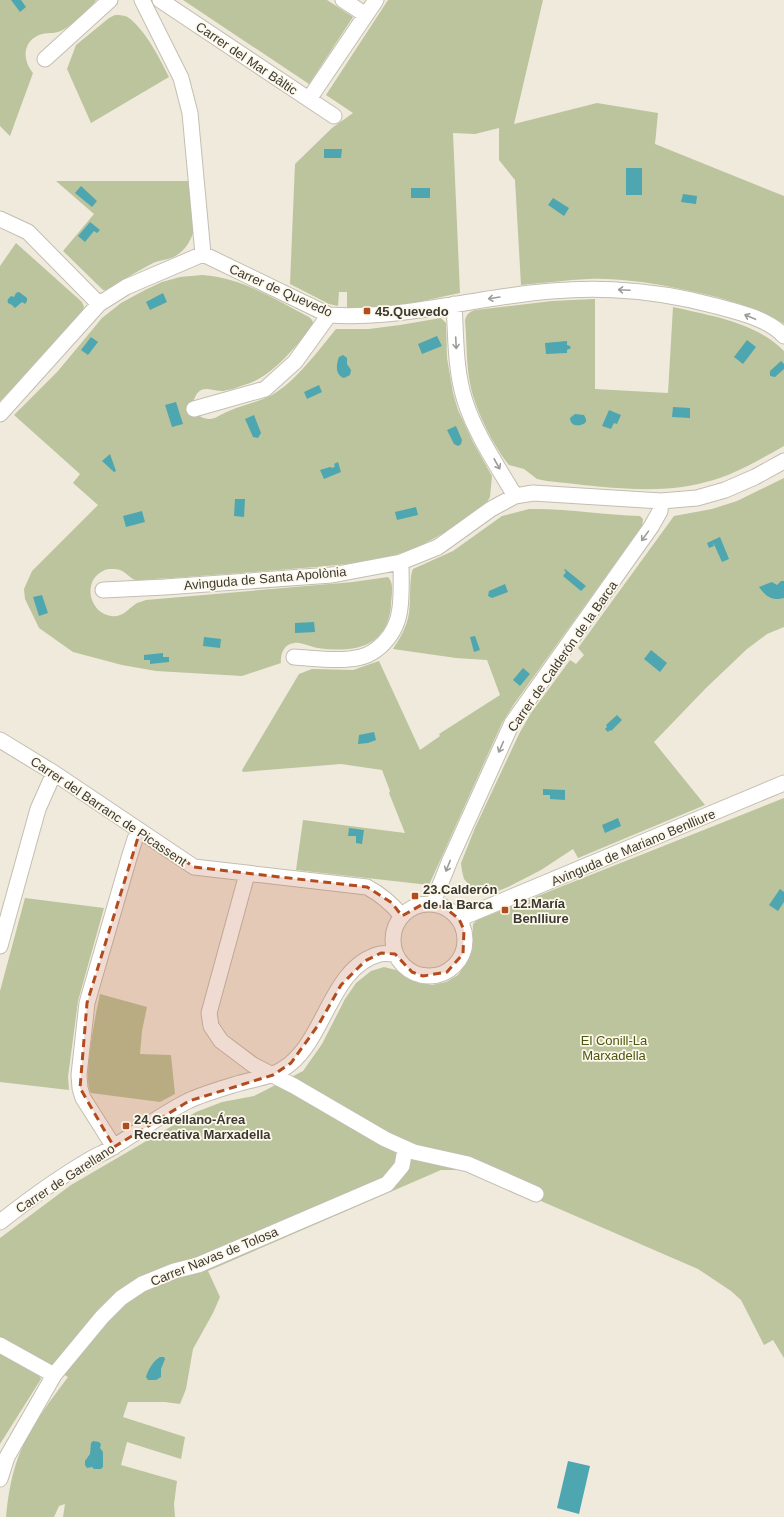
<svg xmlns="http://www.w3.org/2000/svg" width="784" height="1517" viewBox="0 0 784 1517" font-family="Helvetica,sans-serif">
<rect width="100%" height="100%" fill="#f0eadd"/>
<path fill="#bbc49c" d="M0,0h96c-4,9 -28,29 -38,32 -7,2 -14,0 -21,4 -15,8 -14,25 -4,37l-23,63 -10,-10z
M183,0h144l26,17 -44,67z
M388,0h155l-29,124 83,-21 61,10 -3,31 129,52v128c-35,-21 -73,-29 -113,-37 -27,-5 -55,-9 -82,-8 -23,1 -45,4 -68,6l-6,-105 -16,-20v-32l-24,6 -22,-1 7,160c-37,8 -75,17 -113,16v-17h-8l-1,14 -9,-2 -39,-20 5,-120 37,-36 21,-15 -27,-18z
M115,15c5,0 10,0 14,3 17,13 31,41 40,59l-78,46 -24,-54 9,-24 33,-27z
M56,181h133l5,49c-4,14 -12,25 -26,29 -5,1 -11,2 -15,4 -15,8 -31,17 -46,27h-4l-40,-39 31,-37z
M16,243l66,59 2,5 -2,5 -32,40 -50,49v-135z
M202,275c41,3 72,24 107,42 4,3 5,6 3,10 -20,23 -40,51 -71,59 -5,2 -12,4 -18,5 -14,0 -23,-9 -30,11l5,13c14,9 18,1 31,-4 14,-6 29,-9 43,-16 23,-13 47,-45 64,-66h33l31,-4 41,-7 5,5 1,35 6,35 5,17 15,32 19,34 -2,21 -3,5c-25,19 -50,38 -80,49 -33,12 -70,14 -104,17 -50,4 -99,8 -149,11 -5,0 -13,2 -18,1 -10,-3 -9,-11 -24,-11 -3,0 -6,0 -9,2 -23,11 -12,48 14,45 9,-2 13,-9 20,-13 3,-1 6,-2 9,-3l207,-18 35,-5c7,7 3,20 3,29 -4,42 -38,47 -73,42 -8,-1 -16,-6 -24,-5 -10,1 -14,11 -13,20l-39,13 -86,-5 -34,-6 -49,-13 -34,-24 -14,-29 -1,-10 8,-18 66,-66 -25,-22 7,-9 -66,-59 44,-44 44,-53 19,-15 24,-13 17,-8 18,-5z
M595,299v90l73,4 5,-86c39,9 82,15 111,44v95c-25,14 -50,29 -78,36 -47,14 -110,4 -159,-1l-10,-2 -13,-10 -15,-4c-15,-18 -33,-54 -38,-77 -5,-22 -4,-45 -6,-68 2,-6 4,-8 10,-10l77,-9z
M784,478v149l-17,7 -20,15 -41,39 -52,54 51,63 -127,53 -5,-9 -32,21 -33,17 -15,6h-7l-14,-5 -8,-9 -2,-8 -1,-8 14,-35 44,-94 12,-21 39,-53 6,4 8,-9 -6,-7 96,-132 38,-7 25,-8z
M529,509c37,-1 74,6 111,7l3,3 -1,7 -128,178 -12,19 -73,162 -133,-15 7,-50 102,13 -16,-40 1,-2 -8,-21 -41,-6 -98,8 -1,-2 57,-96 13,-5 41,1 26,-9 41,89 20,-14 -1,-2 61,-39 -13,-35 -31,-2 -63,-9c7,-11 14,-22 16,-36 2,-11 0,-37 4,-44l40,-18 49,-35z
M784,798v560l-11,-18 -9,5 -23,-45 -10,-9 -33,-22 -229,-99h-28l-233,101 12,26 -7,16 -20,36 -7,40 -6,15 -15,-2h-37l-5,15 62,20 -4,22 -54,-17 -6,23 56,16 -3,23 1,13h-112l2,-13 -6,2 -5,11h-48c2,-23 6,-45 15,-67 11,-26 30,-50 47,-73l-68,-39v-100l71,-53 125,-73 26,-10 32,-6 49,-25 19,-27 23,-45 11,-16 15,-12 13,-4 12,3 10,7 11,5 15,3 14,-3 12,-7 9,-13 5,-11 1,-27 4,-4z
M25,898l79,10 -26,93 -10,76 1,13 -69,-8v-91z
M100,994l47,13 -5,24 -2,23 31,1 4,39 -15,8 -69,-9c-9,-14 5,-80 9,-99z
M0,1354l38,20 3,5 -41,65z"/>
<path fill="#4ea6b0" d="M11,0h10l5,7 -6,5z
M324,149h18l-1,9h-17z
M626,168h16v27h-16z
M81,186l16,15 -5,6 -17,-14z
M411,188h19v10h-19z
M683,194l14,2 -1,8 -15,-2z
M553,198l16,10 -5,8 -16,-11z
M90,222l10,8 -3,3 -3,-2 -9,11 -7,-6z
M19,292l8,6v3l-2,3 -3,-2 -7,6 -3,-3 -4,-2c-1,-4 0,-4 3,-7l3,1 2,-4z
M163,293l4,9 -17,8 -4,-8z
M437,336l5,10 -20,8 -4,-10z
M91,337l7,5 -10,13 -7,-5z
M747,340l9,7 -13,17 -9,-7z
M567,341v4l3,1 1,2 -4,2v3l-21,1 -1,-11z
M343,355l4,3v6l4,6 -1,5 -6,3c-9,-3 -8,-13 -5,-21z
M781,361l3,3v5l-9,8 -5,-1v-5z
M319,385l3,7 -15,7 -3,-7z
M176,402l7,22 -11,3 -7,-22z
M673,407l17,1v10l-18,-1z
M609,410l12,5 -4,9 -3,-1 -3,6 -9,-3z
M575,414l9,1 2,4v3c-5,5 -16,5 -16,-4z
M254,415l7,18 -3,5 -5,-1 -8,-18z
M456,426l6,14 -1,4 -3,2 -4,-2 -7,-14z
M110,454l6,17 -2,1 -12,-11z
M338,462l3,10 -17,7 -4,-9 10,-3 3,1 2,-2 -1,-2z
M235,499h10l-1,18 -10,-1z
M416,507l2,8 -21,5 -2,-8z
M142,511l3,11 -19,5 -3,-11z
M720,537l9,22 -7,3 -9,-20 1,4 -5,2 -2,-5z
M565,569l21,17 -5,5 -18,-15 3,-4 -2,-2z
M781,581h3v17c-11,3 -18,-1 -25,-11l13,-5 5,3z
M505,584l3,8 -16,6 -4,-2 1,-5z
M42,595l6,18 -9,3 -6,-19z
M314,622l1,10 -20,1v-10z
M475,636l5,14 -6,2 -4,-15z
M204,637l17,2 -1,9 -17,-2z
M651,650l16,13 -7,9 -16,-13z
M163,653v4h6v5l-19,2v-4h-6v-5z
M523,668l7,6 -10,12 -7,-6z
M617,715l5,5 -11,11 -1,-1 -2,2 -3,-3 2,-2 -1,-2z
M374,732l2,8 -8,3 -10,1 1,-9z
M543,789l22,1v10l-15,-1v-4h-7z
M618,818l3,8 -16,7 -3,-8z
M349,828l15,2 -2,14 -6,-1v-7h-8z
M780,889l4,3v10l-6,9 -9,-6z
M160,1357h4l1,2 -4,10v8l-5,3h-8l-2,-3c2,-7 7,-16 14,-20z
M93,1441l6,1 2,2 -1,4 3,4v15l-2,2h-7l-2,-2 -5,1 -2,-3v-4l5,-7 1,-11z
M568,1461l22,5 -11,48 -22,-6z"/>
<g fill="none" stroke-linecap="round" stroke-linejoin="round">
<defs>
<path id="minor" d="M142,0l39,78 9,35 13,141 126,61c60,4 121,-11 180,-19 71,-11 137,-9 207,10 22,6 51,12 68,30
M160,0l174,116
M343,0l23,15
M45,59l65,-59
M309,99l67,-99
M0,219l28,13 71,72
M454,304c2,32 1,66 11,97 10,32 33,66 50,95
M194,409l71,-20 30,-27 34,-47
M0,414l99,-110 27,-17 77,-33
M103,590l62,-3 167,-12 69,-13 37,-15 53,-38 24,-13 18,-3 128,8 36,-3 28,-8 30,-13 29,-16
M294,657c18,1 37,4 55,2 27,-1 48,-24 51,-51 2,-15 1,-31 1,-46
M0,740l54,33 140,94 173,20c15,8 24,16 35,29
M247,874l-38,139 2,13 10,15 32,24 41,21 91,53 29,13 54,12 68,30
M393 940a36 36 0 1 1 72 0a36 36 0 1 1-72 0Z
M435,904l1,-9 14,-35 62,-137 139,-196 9,-16 1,-10
M459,919l325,-136
M0,946l38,-137 16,-36
M114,1147l-31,-49 -3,-10 -1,-13 8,-72 42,-145 6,-19 5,-8
M0,1222c28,-22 58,-44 89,-62 8,-5 17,-8 24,-13 25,-15 49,-33 75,-46 15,-7 36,-13 52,-18 19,-5 34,-6 50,-19 36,-29 42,-98 90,-110 5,-1 11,0 15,0
M0,1345l54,30
M0,1479l7,-22 47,-82 48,-58 19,-19 21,-14 32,-13 24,-6 189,-81 15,-18 3,-17"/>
</defs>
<use href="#minor" stroke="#c3beb1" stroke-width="17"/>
<use href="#minor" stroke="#fff" stroke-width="15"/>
</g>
<defs><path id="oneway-shaft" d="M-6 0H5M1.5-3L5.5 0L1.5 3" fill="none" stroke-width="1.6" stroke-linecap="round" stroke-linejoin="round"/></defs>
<g stroke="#9c9c99">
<use href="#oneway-shaft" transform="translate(624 290) rotate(-177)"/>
<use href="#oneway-shaft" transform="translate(494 298) rotate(171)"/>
<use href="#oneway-shaft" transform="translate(750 317) rotate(-157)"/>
<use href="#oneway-shaft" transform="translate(456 343) rotate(87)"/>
<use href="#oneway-shaft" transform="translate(497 464) rotate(61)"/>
<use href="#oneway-shaft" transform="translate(645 536) rotate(126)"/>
<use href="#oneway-shaft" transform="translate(501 747) rotate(114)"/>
<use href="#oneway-shaft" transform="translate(448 866) rotate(112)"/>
</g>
<path fill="#b24c1f" fill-opacity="0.2" stroke="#b24c1f" stroke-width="3" stroke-dasharray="8 5" stroke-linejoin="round" d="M140,831l54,36 173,20 25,16 10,13 21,-12 21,3 15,12 5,11 -1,24 -16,18 -24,4 -11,-4 -17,-18 -14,-1 -16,8 -24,24 -22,39 -28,39 -18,12 -84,26 -75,46 -34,-59 7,-85z"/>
<g fill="#b24c1f" stroke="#fdf8ea" stroke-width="1.5">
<rect x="363" y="307" width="8" height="8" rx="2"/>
<rect x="411" y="892" width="8" height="8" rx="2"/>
<rect x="501" y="906" width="8" height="8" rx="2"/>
<rect x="122" y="1122" width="8" height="8" rx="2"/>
</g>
<g text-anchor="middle" stroke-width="3.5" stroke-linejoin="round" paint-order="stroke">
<g font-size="13" fill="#3a3833" stroke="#fdf8ea">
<text transform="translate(247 58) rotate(34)" y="5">Carrer del Mar Bàltic</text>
<text transform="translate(281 290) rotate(24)" y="5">Carrer de Quevedo</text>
<text transform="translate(265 578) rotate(-5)" y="5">Avinguda de Santa Apolònia</text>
<text transform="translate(562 656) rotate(-55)" y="5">Carrer de Calderón de la Barca</text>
<text transform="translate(109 811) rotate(34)" y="5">Carrer del Barranc de Picassent</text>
<text transform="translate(633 847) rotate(-23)" y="5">Avinguda de Mariano Benlliure</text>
<text transform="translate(65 1178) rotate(-33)" y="5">Carrer de Garellano</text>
<text transform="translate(214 1256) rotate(-22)" y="5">Carrer Navas de Tolosa</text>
</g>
<g font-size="13" font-weight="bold" fill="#3a3833" stroke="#fdf8ea" text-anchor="start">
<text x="375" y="316">45.Quevedo</text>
<text x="423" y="894">23.Calderón<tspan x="423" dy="15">de la Barca</tspan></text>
<text x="513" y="908">12.María<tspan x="513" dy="15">Benlliure</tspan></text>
<text x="134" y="1124">24.Garellano-Área<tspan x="134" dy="15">Recreativa Marxadella</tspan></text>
</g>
<g font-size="13" fill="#4c5710" stroke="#fdf8ea">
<text x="614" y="1045">El Conill-La<tspan x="614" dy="15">Marxadella</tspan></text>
</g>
</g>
</svg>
